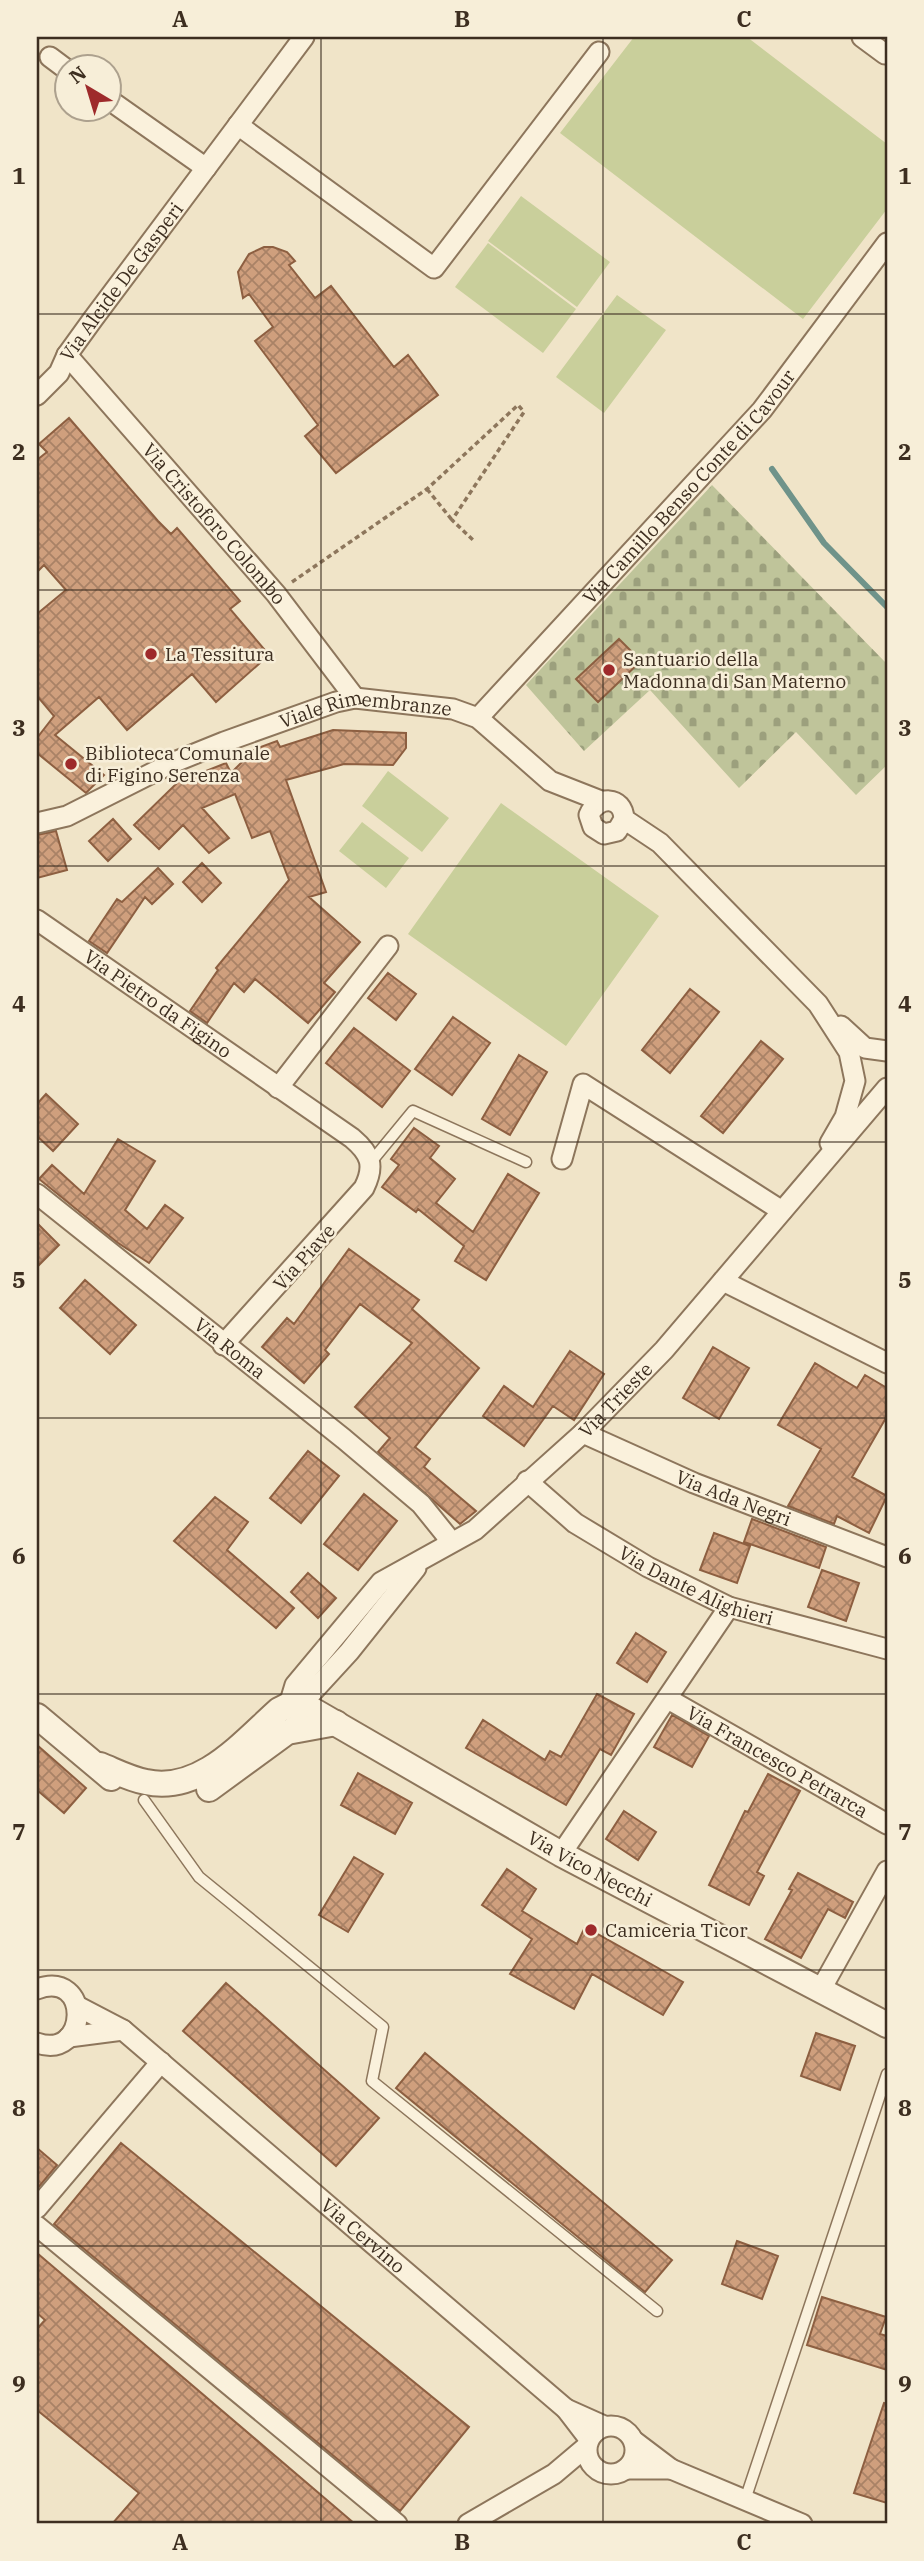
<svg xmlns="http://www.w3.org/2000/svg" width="924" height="2561" viewBox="0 0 924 2561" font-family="'IBM Plex Serif',serif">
<defs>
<pattern id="cemetery-stones" width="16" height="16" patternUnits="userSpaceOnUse" patternTransform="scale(1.75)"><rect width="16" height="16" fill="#bfc49a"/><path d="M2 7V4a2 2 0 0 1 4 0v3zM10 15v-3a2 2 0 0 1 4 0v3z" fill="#9ca07d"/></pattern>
<pattern id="building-cross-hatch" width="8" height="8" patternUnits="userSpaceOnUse" patternTransform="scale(1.75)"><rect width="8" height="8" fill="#cf9f7d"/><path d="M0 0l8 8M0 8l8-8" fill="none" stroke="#a98266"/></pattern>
</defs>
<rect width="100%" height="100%" fill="#f0e4c8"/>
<path fill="#c9cf9b" d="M634,37h113l140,107v65l-84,110 -243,-186z
M521,196l89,66 -33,45 -89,-66z
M488,243l88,66 -33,44 -88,-66z
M617,295l49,35 -62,83 -48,-36z
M388,771l61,47 -27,34 -60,-46z
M501,803l158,113 -93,130 -158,-112z
M362,822l47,36 -23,30 -47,-37z"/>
<path fill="url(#cemetery-stones)" d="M712,485l175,179v101l-31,30 -60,-63 -57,56 -89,-98 -66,61 -58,-66z"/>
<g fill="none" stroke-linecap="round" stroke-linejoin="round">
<path stroke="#6f938a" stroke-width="6" d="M772,469l52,74 63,64"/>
</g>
<path fill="url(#building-cross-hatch)" stroke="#8d5f41" stroke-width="2" d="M264,247h9l14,5 8,9 -6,4 26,33 16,-12 63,81 14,-12 30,40 -102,78 -31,-37 13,-11 -63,-84 18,-14 -24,-33 -6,4 -5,-26 11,-18z
M69,418l89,103 13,13 6,-6 63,73 -10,8 39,46 -53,47 -24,-28 -65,56 -28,-33 -44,38 49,40 -18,18 -49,-40v-15l17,-22 -17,-20v-82l29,-24 -22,-25 -7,7v-112l10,-8 -8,-8z
M619,639l22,22 -43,41 -22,-23z
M333,730l73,3v15l-13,17 -49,-1 -58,16 40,112 -17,5 51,45 -36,41 11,9 -27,31 -53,-44 -11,13 -10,-9 -27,40 -17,-12 28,-41 -2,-2 73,-88 -19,-49 -18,7 -17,-44 -33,14 27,30 -20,15 -26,-28 -24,24 -25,-24 44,-43 48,-19 5,10 24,-24 22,-8 3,6z
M113,819l18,20 -23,22 -19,-20z
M56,831l11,39 -30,8v-43z
M202,863l19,20 -19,19 -19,-20z
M158,868l15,16 -21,20 -7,-7 -38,56 -18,-12 28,-42 5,3z
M388,973l28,21 -20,26 -28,-22z
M690,989l29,23 -49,61 -28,-23z
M453,1017l37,26 -38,52 -37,-26z
M354,1028l56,43 -28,36 -56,-44z
M761,1041l22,18 -60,74 -22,-17z
M519,1055l28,17 -37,63 -28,-16z
M46,1094l32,30 -25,27 -16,-15v-32z
M414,1128l25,18 -9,12 25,21 -19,24 37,29 35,-58 31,19 -53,87 -31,-19 9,-15 -46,-37 -2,3 -34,-25 17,-22 -8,-6z
M118,1139l37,22 -30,49 22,19 18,-24 18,13 -34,45 -31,-20 -79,-64 13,-14 32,29z
M37,1223l22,22 -22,22z
M349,1249l70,51 -7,9 67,59 -64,79 15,12 -6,8 52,44 -16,13 -82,-72 12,-14 -35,-31 57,-64 -52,-39 -35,46 4,4 -25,29 -42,-36 25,-29 7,6z
M85,1280l51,45 -26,29 -50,-46z
M713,1347l36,21 -30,51 -36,-21z
M570,1351l34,23 -30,46 -21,-14 -29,40 -41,-30 21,-30 29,21z
M815,1363l42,25 8,-13 22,13v28l-35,61 35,19 -18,37 -32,-17 -3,8 -46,-18 33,-57 -43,-24z
M308,1451l31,25 -38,47 -31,-25z
M364,1494l33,27 -39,49 -34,-26z
M215,1497l33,25 -21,28 67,58 -18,20 -102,-87z
M752,1519l74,28 -7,21 -75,-26z
M714,1533l36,13 -13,37 -37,-13z
M822,1570l37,13 -13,38 -38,-14z
M308,1573l28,25 -18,20 -27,-26z
M636,1633l30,19 -19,30 -30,-19z
M597,1694l37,20 -23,41 -11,-6 -34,56 -100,-57 17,-28 62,40 5,-9 11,6z
M672,1715l37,21 -17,31 -38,-20z
M37,1745l49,43 -22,25 -27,-23z
M358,1773l54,30 -17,31 -54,-29z
M768,1774l32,17 -43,81 7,4 -15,29 -40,-20 36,-74 3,1z
M624,1811l32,21 -18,28 -32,-21z
M354,1857l29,17 -35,58 -29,-17z
M507,1869l29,20 -14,22 55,33 8,-17 98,55 -20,33 -71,-41 -18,35 -64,-35 22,-35 -50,-34z
M798,1873l55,29 -8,16 -17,-9 -27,49 -36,-19 27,-49 -3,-1z
M226,1983l153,135 -43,48 -153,-135z
M816,2033l39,13 -15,44 -39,-14z
M425,2053l247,207 -27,32 -249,-204z
M121,2143l348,284 -69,84 -346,-287z
M37,2148l20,17 -20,24z
M737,2241l41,15 -16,43 -40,-15z
M37,2253l318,271h-243l27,-31 -102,-83v-81l8,-9 -8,-7z
M822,2297l64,20 -6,17 7,2v34l-80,-25z
M884,2403l3,1v99l-33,-10z"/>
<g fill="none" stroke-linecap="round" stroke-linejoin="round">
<defs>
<path id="service" d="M371,1162l42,-51 113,51
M144,1800l55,77 184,150 -11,54 285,230
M745,2500l142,-426"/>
<g id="minor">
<path d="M862,37l23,17"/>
<path d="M50,57l16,12"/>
<path d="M108,99l98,69"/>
<path d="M238,125l196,143 165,-216"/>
<path id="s1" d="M67,355l209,239 79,104"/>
<path id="s2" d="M37,395l22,-22 8,-18 26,-36 211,-282"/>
<path id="s3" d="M478,718l284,-308 125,-167"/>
<path d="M624,819l-7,12 -13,3 -11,-7 -4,-12c8,-19 34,-20 35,4l36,24 158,161 31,48 6,29 -10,36 -15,26"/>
<path id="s4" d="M37,823l30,-7 105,-53 52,-21 112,-40 19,-4 98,11 25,9 72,63 51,20"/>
<path id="s5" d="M37,920l315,218c19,16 23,28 12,50l-141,157"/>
<path d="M841,1026l24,22 22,3"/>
<path d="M278,1088l110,-142"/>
<path d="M562,1159l21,-75 199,127"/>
<path id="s6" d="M37,1194l307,245 77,65 25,31 2,9"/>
<path d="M723,1281l164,82"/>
<path id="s7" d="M583,1433l111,50 193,74"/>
<path id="s8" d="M527,1481l48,42 73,44 81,40 158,42"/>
<path id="s9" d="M668,1699l219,125"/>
<path d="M293,1713l56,-61 67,-84"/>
<path id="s10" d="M297,1714l-8,-9 6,-20 86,-103 94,-52 108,-97 81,-83 223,-262"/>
<path d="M561,1854l168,-247"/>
<path d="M37,1989c55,-20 52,72 0,54"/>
<path d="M820,1991l67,-120"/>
<path id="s11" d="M77,2006l46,24 443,379"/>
<path d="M69,2037l54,-7"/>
<path d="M37,2208l124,-146"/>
<path d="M37,2226l360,298"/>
<circle cx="611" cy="2450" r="24"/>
<path d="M589,2439l-23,-30 38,17"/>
<path d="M626,2469h45l-37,-28"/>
<path d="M671,2469l131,55"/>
<path d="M468,2524l86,-50 32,-27"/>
</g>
<g id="tertiary">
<path d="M37,1716l74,62"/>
<path id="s12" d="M100,1765c15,6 30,14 46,17 54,12 97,-40 133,-72l10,-5 20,3 252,146 326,171"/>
<path d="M209,1789l78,-57 49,-9"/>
</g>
</defs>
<use href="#service" stroke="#8d765c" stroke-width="13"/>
<use href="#minor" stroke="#8d765c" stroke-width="23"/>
<use href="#tertiary" stroke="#8d765c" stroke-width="28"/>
<path stroke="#8d765c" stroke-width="3.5" stroke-dasharray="5 3.5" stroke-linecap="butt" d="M427,489l25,31
M292,582l135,-93 91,-84 6,7 -72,108 21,20"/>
<use href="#service" stroke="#faf1dc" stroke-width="10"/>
<use href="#minor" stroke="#faf1dc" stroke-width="19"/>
<use href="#tertiary" stroke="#faf1dc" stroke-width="24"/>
</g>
<path fill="none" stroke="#3d2e20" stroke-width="2" stroke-opacity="0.55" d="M321,37v2487M603,37v2487M37,314h850M37,590h850M37,866h850M37,1142h850M37,1418h850M37,1694h850M37,1970h850M37,2246h850"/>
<g fill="#9e2a2b" stroke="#f7eed8" stroke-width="2.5">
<circle cx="151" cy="654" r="7"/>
<circle cx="609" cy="670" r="7"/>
<circle cx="71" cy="764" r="7"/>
<circle cx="591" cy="1930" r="7"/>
</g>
<g text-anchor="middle" stroke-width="5" stroke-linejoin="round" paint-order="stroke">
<g font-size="19" fill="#3d2e20" stroke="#f7eed8">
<text dy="7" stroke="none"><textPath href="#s2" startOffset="142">Via Alcide De Gasperi</textPath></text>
<text dy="7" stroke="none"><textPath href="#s3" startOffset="313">Via Camillo Benso Conte di Cavour</textPath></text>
<text dy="7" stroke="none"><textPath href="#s1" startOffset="224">Via Cristoforo Colombo</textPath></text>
<text dy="7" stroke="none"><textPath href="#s4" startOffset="352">Viale Rimembranze</textPath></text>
<text dy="7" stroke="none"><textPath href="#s5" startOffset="147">Via Pietro da Figino</textPath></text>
<text transform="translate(304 1257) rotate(-48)" y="7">Via Piave</text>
<text dy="7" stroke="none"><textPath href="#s6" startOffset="247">Via Roma</textPath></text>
<text dy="7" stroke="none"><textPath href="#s10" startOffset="466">Via Trieste</textPath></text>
<text dy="7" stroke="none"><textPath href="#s7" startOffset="164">Via Ada Negri</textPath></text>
<text dy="7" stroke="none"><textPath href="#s8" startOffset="201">Via Dante Alighieri</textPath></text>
<text dy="7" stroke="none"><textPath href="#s9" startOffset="126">Via Francesco Petrarca</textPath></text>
<text dy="7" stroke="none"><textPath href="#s12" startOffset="562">Via Vico Necchi</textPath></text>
<text dy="7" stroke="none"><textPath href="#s11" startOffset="368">Via Cervino</textPath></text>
</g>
<g font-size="19" fill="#3d2e20" stroke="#f7eed8" text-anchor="start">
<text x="165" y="661">La Tessitura</text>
<text x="623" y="666">Santuario della<tspan x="623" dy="22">Madonna di San Materno</tspan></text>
<text x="85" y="760">Biblioteca Comunale<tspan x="85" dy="22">di Figino Serenza</tspan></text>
<text x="605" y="1937">Camiceria Ticor</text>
</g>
</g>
<rect width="924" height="2561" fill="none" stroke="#f7eed8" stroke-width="77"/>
<g transform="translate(88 88) rotate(322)"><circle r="33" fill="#f7eed8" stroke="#ada18e" stroke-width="2"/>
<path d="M0-5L12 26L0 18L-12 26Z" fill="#9e2a2b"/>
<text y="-10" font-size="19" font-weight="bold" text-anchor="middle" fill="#3d2e20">N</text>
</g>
<rect x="38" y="38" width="848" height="2484" fill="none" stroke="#3d2e20" stroke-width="2.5"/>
<g font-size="23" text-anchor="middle" font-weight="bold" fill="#3d2e20">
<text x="180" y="27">A</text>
<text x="462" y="27">B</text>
<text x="744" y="27">C</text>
<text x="19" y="184">1</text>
<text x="905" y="184">1</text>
<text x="19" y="460">2</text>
<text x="905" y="460">2</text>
<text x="19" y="736">3</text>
<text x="905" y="736">3</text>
<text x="19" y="1012">4</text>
<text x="905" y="1012">4</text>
<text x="19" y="1288">5</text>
<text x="905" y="1288">5</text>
<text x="19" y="1564">6</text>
<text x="905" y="1564">6</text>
<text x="19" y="1840">7</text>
<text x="905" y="1840">7</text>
<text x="19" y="2116">8</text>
<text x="905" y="2116">8</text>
<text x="19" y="2392">9</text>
<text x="905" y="2392">9</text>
<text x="180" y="2550">A</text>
<text x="462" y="2550">B</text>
<text x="744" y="2550">C</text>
</g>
</svg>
